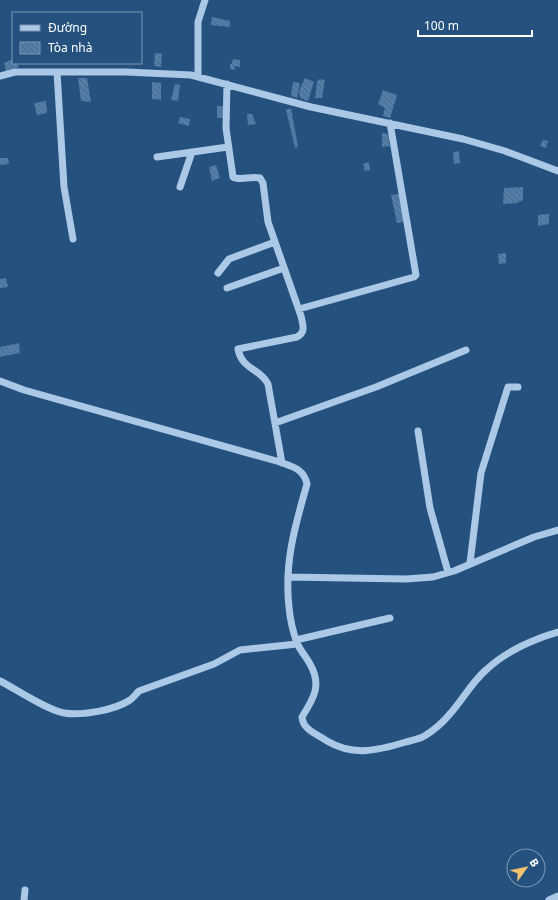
<svg xmlns="http://www.w3.org/2000/svg" width="558" height="900" viewBox="0 0 558 900" font-family="'Noto Sans',sans-serif">
<defs>
<pattern id="building-back-hatch" width="6" height="6" patternUnits="userSpaceOnUse"><rect width="6" height="6" fill="#517da9"/><path d="M-1 5l2 2M0 0l6 6M5-1l2 2" fill="none" stroke="#4f677f"/></pattern>
</defs>
<rect width="100%" height="100%" fill="#25517e"/>
<path fill="url(#building-back-hatch)" d="M212,17l18,4v6l-19,-2z
M155,53l7,1 -1,13 -7,-1z
M13,59v4h4l2,4 -13,4 -2,-8z
M233,59l7,1v7l-6,-1 1,4 -5,-1v-5l2,-1z
M78,78h9l4,24 -10,-1z
M305,78l9,4 -6,19 -8,-3 -1,-7z
M319,79l6,1 -3,18h-7l2,-16z
M152,82l9,1v17l-9,-1z
M293,82l7,1 -3,15 -6,-2z
M175,84l5,1 -2,16 -7,-1z
M383,90l14,5 -7,23 -7,-2 2,-8 -7,-4z
M46,101l1,12 -10,2 -3,-12z
M217,106h7l-1,12h-6z
M291,108l7,39 -3,1 -9,-38z
M247,114h5l4,10 -8,1z
M180,117l10,2 -1,7 -11,-3z
M382,133l6,1 2,12 -8,1z
M543,140l5,1 -2,7 -6,-2z
M459,151l1,12 -6,1 -1,-12z
M0,158h8l1,6 -9,1z
M369,162l1,8 -5,1 -2,-7z
M216,165l4,13 -8,3 -3,-14z
M523,187v13l-6,3 -14,1 1,-16z
M399,194l5,28 -7,1 -6,-28z
M549,214v10l-11,2v-11z
M506,253v10l-7,1 -1,-10z
M6,278l2,9 -8,1v-9z
M19,343l1,10 -20,4v-10z"/>
<g fill="none" stroke-linecap="round" stroke-linejoin="round">
<path stroke="#abc9e6" stroke-width="7" d="M57,72l7,115 9,52
M0,76l15,-4h111l65,3 120,32 152,32 42,12 53,20
M198,77v-55l7,-22
M227,84l-1,44 7,49c6,4 18,-1 27,1l3,5 5,39 33,94c2,9 5,16 -4,21l-59,12c4,21 22,19 30,35l14,79
M157,157l71,-10
M180,187l12,-35
M218,273l11,-14 46,-17
M227,288l57,-20
M299,309l115,-32 2,-2 -26,-152
M0,381l24,9 256,72c13,5 24,7 27,22 -12,42 -23,79 -18,123 1,11 4,25 8,36 3,7 9,14 13,21 12,21 4,34 -8,53 1,13 15,17 25,24 27,16 52,9 79,1 6,-2 15,-3 20,-7 8,-5 17,-13 23,-20 13,-14 22,-32 37,-45 19,-18 47,-31 72,-38
M275,423l101,-36 90,-37
M418,431l12,77 18,64
M470,563l11,-90 27,-86h10
M288,577l118,2 27,-2 21,-6 80,-34 24,-7
M296,640l94,-22
M0,681c16,8 47,29 64,32 18,3 51,-3 66,-13 3,-2 6,-6 9,-9l75,-27 26,-14 57,-6
M24,900l1,-10
M549,900l9,-4"/>
</g>
<rect x="12" y="12" width="130" height="52" fill="#25517e" stroke="#7c97b2"/>
<rect x="20" y="25" width="20" height="6" fill="#abc9e6" stroke="#7c97b2"/>
<text x="48" y="32" font-size="12" fill="#ffffff">Đường</text>
<rect x="20" y="42" width="20" height="12" fill="url(#building-back-hatch)" stroke="#7c97b2"/>
<text x="48" y="52" font-size="12" fill="#ffffff">Tòa nhà</text>
<g transform="translate(526 868) rotate(57)"><circle r="19" fill="#25517e" stroke="#7c97b2"/>
<path d="M0-3L7 15L0 10L-7 15Z" fill="#efc36f"/>
<text y="-6" font-size="11" font-weight="bold" text-anchor="middle" fill="#ffffff">B</text>
</g>
<path d="M418 30v6h114v-6" fill="none" stroke="#ffffff" stroke-width="2"/>
<text x="424" y="30" font-size="12" fill="#ffffff" stroke="#25517e" stroke-width="3" paint-order="stroke">100 m</text>
</svg>
